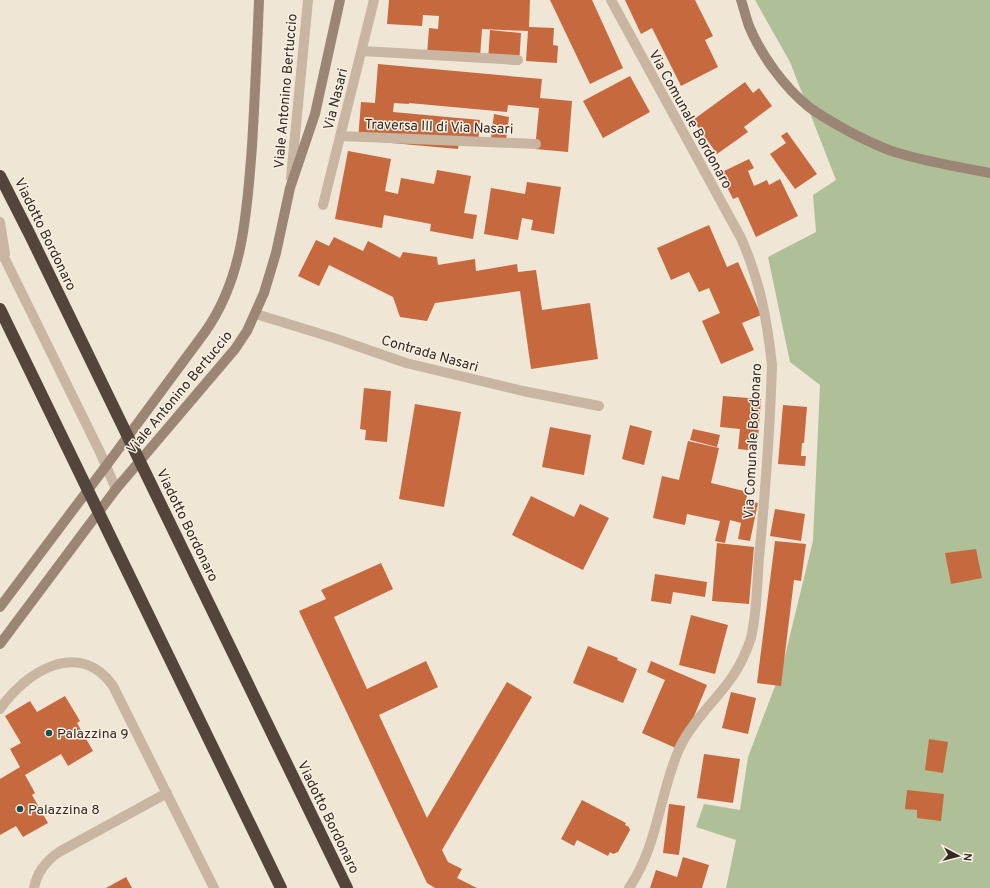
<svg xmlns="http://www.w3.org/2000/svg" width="990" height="888" viewBox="0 0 990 888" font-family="Overpass,sans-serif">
<rect width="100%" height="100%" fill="#f0e6d6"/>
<path fill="#afbf97" d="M755,0h235v888h-264l10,-48 -40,-13 8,-23 36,6 8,-53 34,-89 31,-127 7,-156 -30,-23 -22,-105 48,-25 -3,-37 23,-15 -46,-118z"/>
<path fill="#c6693f" d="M389,0h141l-1,27 25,1 -1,17 5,1 -1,17 -31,-2 2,-30 -46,-2 -2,29 -53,-3 2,-27 9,1 1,-13 -16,-1 -1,11 -35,-2z
M550,0h42l31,68 -33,16z
M625,0h70l18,36 -8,4 13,27 -37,19 -29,-58 -11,6z
M490,30l31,3 -2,32 -31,-3z
M378,64l164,15 -2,19 32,3 -4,51 -33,-3 4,-41 -31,-3 -1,7 -98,-9v1l-15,-1 -1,9 87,8 -2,24 -19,-1 -1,6 -100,-9 3,-38 14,1z
M630,76l20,36 -47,26 -20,-37z
M745,82l8,11 6,-5 13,18 -28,21 4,5 -31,22 -24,-34z
M494,114l15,3 -3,23 -15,-2z
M787,132l30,42 -22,15 -25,-35 16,-11 -5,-7z
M348,151l43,8 -6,32 13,3 3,-16 33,6 3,-14 34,6 -7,37 13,2 -4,24 -43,-8 1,-7 -47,-9 -2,13 -47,-9z
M749,159l5,9 -6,3 6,15 13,-6 2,5 11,-6 18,37 -42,21 -18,-40 -5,2 -13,-26z
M527,182l34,5 -7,47 -23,-4 2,-10 -11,-2 -4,22 -34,-6 7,-46 34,6z
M709,225l18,42 11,-5 23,53 -19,8 12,27 -33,14 -19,-43 18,-8 -11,-25 -10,4 -10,-20 -18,8 -14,-32z
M334,237l29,14 5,-10 32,17 3,-6 34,5 1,8 37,-6 1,12 41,-7 1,8 18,-2 6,40 48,-7 8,56 -67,10 -11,-78 -85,12 -8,18 -27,-4 -7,-20 -64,-32 -10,21 -21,-10 18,-36 13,6z
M364,388l27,3 -4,51 -22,-2 1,-10 -6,-1z
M723,396l38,3 -4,52 -19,-2 2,-20 -20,-2z
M415,404l46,8 -17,95 -45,-8z
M783,405l24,2 -3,36h-2l-1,13h5l-1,10 -27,-2z
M630,425l22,6 -8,34 -22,-6z
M550,427l41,8 -7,40 -42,-8z
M693,429l27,6 -3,12 -27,-7z
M688,441l31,7 -8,35 37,9 -2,8 12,3 -8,38 -12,-2 3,-16 -11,-3 -5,23 -10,-2 5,-20 -33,-7 -2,11 -32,-7 9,-42 17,4z
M531,496l43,21 6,-13 29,14 -26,52 -71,-35z
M775,509l30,5 -4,27 -31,-5z
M775,541l31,3 -5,37 -7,-1 -13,106 -24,-3z
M717,543l37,4 -5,57 -37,-3z
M976,549l6,29 -31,6 -6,-31z
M381,563l12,26 -59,28 33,72 59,-28 12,26 -59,28 48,103 80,-136 25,15 -90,153 6,12 14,7 -5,9 20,10h-42l-8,-5 -128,-272 27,-12 -5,-9z
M655,574l52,8 -2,15 -32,-5 -2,12 -20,-3z
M691,615l37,10 -13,49 -36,-9z
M588,646l30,12 -1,2 20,9 -14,34 -50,-20z
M651,661l56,24 -27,65 -38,-17 23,-53 -18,-8z
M731,692l25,6 -8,36 -26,-6z
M65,696l15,25 -3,2 16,28 -25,15 -7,-12 -36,21 10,18 -3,2 16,28 -25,14 -7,-11 -16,9v-56l20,-12 -10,-18 11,-6 -16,-27 25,-15 7,11z
M929,739l19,3 -5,31 -18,-3z
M704,754l36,5 -7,44 -36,-5z
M907,790l37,4 -3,27 -24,-3v-8l-12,-1z
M582,800l44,23 -1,2 4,2 1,3 -12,22 -5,2 -3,-2 -2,4 -31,-16 -3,6 -13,-7z
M669,804l16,2 -6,49 -16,-2z
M683,857l26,8 -7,23h-52l6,-18 21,7z
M126,877l6,11h-26z"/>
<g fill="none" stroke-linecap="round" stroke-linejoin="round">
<path stroke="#c8b6a3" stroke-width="10" d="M611,0l130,238c19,43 26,81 31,127 -2,64 -7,130 -13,193 -2,25 -2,51 -7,75 -1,8 -6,18 -9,25 -15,33 -47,56 -63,89 -21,46 -21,97 -51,141
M362,51l156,9
M340,136l196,8
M291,178l17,-178
M323,205l51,-205
M0,222l5,32
M0,249l100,203 16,37
M256,314l78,24 72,25 117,28 76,15
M0,709c25,-37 79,-71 113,-23l101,202
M34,888c3,-16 12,-27 25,-36l108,-59"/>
<path stroke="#9b8574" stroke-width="10" d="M741,0c3,9 5,18 8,26 12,29 35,61 60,81 13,10 27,17 41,25 16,8 31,16 48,21 30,9 61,14 92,20
M0,607l106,-141 99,-134c39,-55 42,-122 47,-186 3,-49 5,-97 7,-146
M0,644l116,-155 119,-140 12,-18 17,-38 12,-40 14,-65 25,-74 25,-114"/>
<path stroke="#54453c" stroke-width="12" d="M0,176l30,59 317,653
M0,309l281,579"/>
</g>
<g fill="#1b4c54" stroke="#f9f0e2" stroke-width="1.5">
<circle cx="49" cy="733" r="4"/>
<circle cx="20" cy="809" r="4"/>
</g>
<g text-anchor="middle" stroke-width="3" stroke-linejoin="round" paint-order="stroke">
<g font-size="14" fill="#332a25" stroke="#f9f0e2">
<text transform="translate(285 91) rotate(-85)" y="5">Viale Antonino Bertuccio</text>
<text transform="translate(335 99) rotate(-76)" y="5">Via Nasari</text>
<text transform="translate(691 119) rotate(61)" y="5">Via Comunale Bordonaro</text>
<text transform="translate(439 126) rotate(2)" y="5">Traversa III di Via Nasari</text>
<text transform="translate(46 234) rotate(64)" y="5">Viadotto Bordonaro</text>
<text transform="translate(430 353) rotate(16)" y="5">Contrada Nasari</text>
<text transform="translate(179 392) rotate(-50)" y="5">Viale Antonino Bertuccio</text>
<text transform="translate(752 441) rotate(-87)" y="5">Via Comunale Bordonaro</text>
<text transform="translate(188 525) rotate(64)" y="5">Viadotto Bordonaro</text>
<text transform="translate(329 817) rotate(64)" y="5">Viadotto Bordonaro</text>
</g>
<g font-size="14" fill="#332a25" stroke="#f9f0e2" text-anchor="start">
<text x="57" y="738">Palazzina 9</text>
<text x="28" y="814">Palazzina 8</text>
</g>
</g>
<g transform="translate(958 856) rotate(97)" stroke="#f9f0e2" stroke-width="3" paint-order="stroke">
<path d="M0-3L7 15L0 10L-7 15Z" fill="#332a25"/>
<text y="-6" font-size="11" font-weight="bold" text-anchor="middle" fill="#332a25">N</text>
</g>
</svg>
